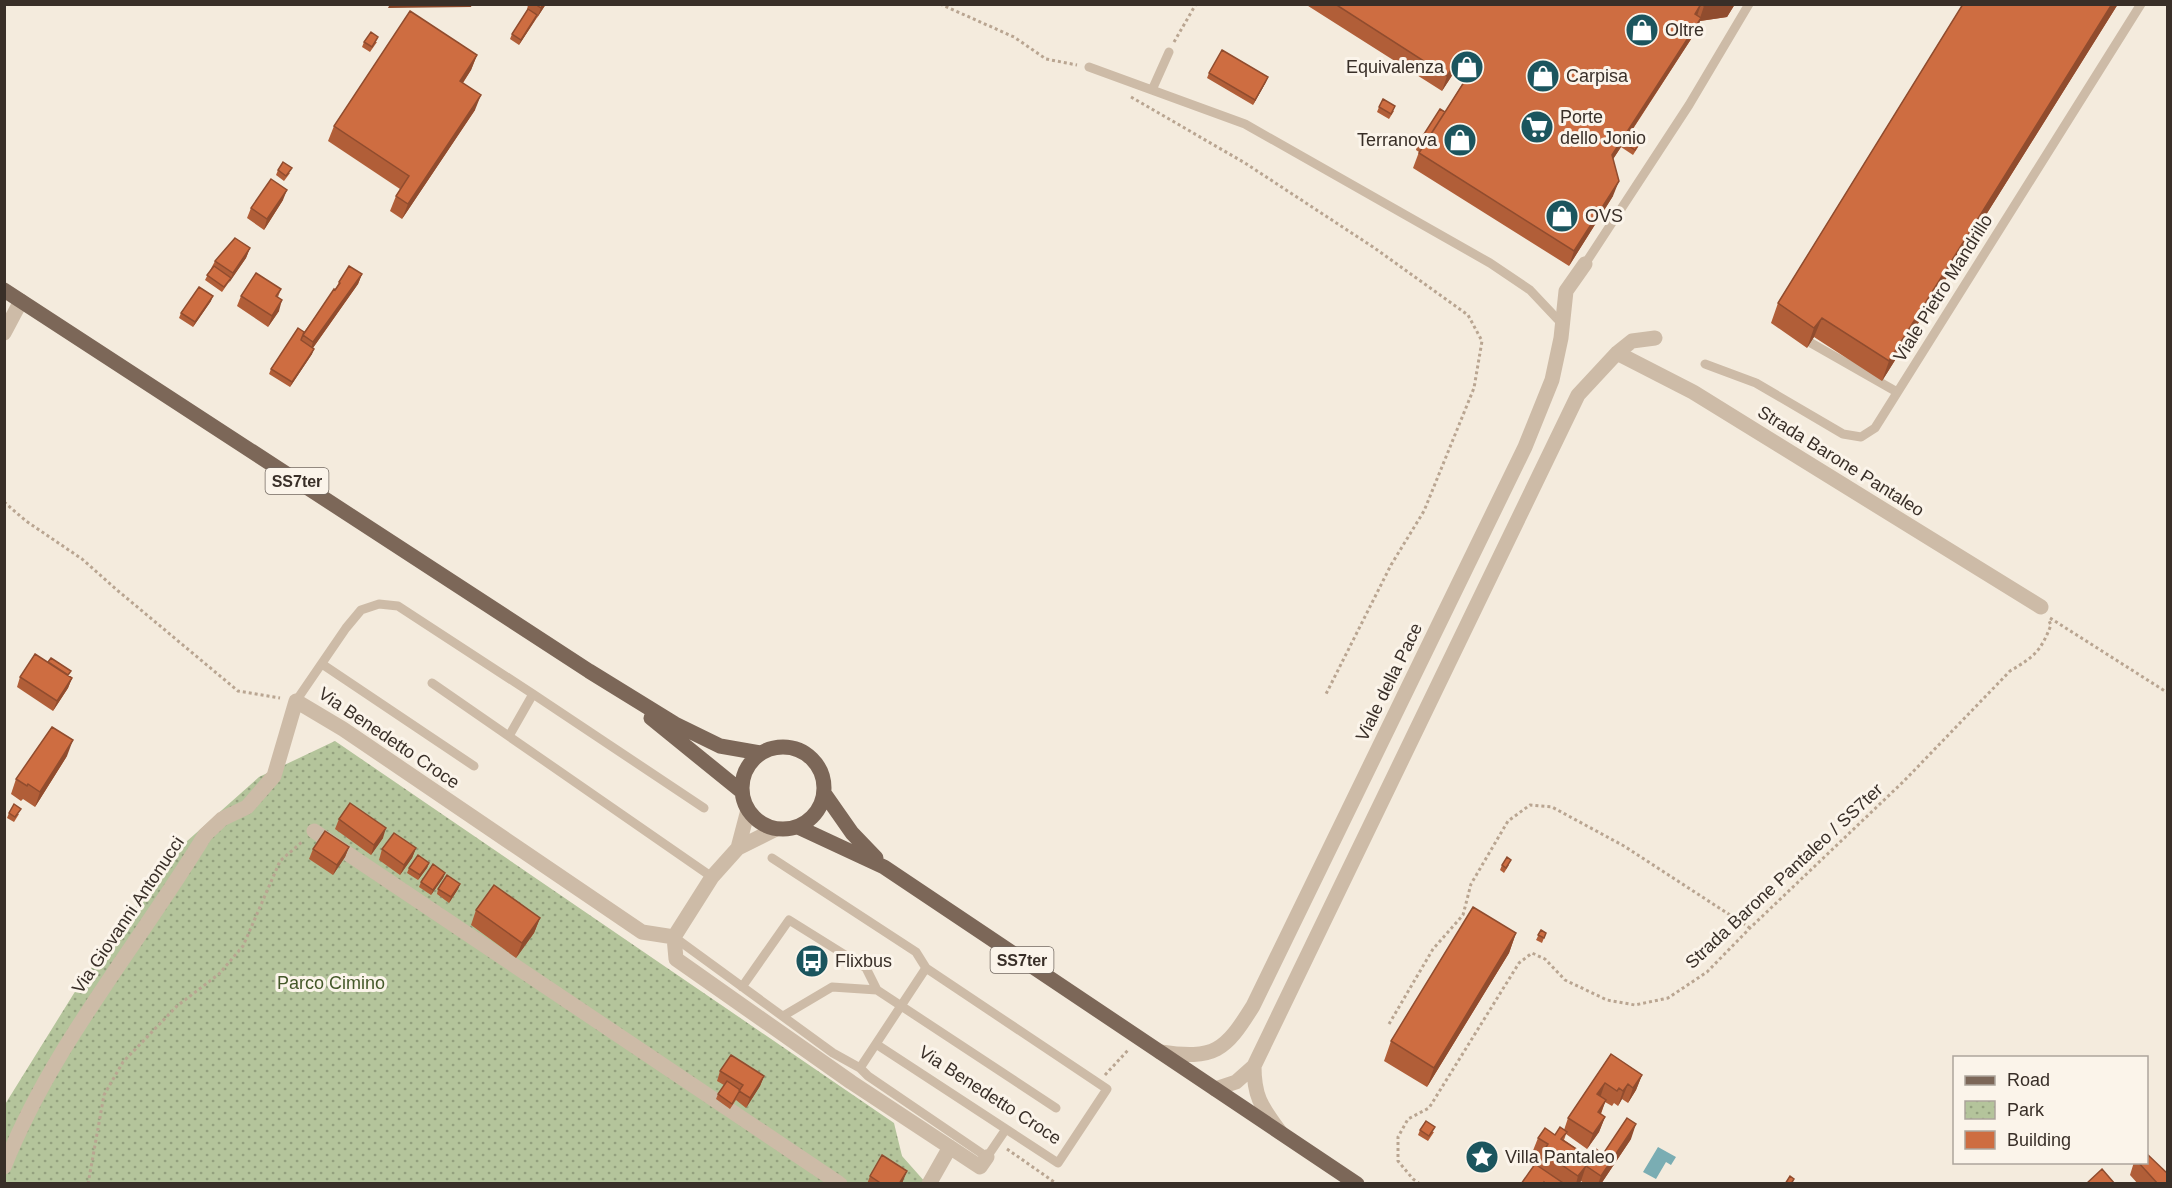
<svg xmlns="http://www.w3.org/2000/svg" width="2172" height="1188" viewBox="0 0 2172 1188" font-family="Arial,sans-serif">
<defs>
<pattern id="park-dots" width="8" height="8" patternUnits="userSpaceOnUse" patternTransform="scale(1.5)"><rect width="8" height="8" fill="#b4c49b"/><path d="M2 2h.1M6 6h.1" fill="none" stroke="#93a07e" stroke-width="1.8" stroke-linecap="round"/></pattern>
</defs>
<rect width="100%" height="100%" fill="#f4ebdd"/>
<path fill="url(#park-dots)" d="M335,741l559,382 8,33 24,27h-921l-1,-77 77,-124 96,-132 82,-73z"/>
<path fill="#7aadb3" d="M1658,1147l18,10 -5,8 -5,-3 -10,17 -13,-7z"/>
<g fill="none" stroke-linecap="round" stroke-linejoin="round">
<path stroke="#b9a591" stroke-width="3" stroke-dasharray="3 3" stroke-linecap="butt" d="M940,4l74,33 32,22 31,6
M1174,42l22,-38
M1131,97l114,66 128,84 95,68 14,26 -8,47 -50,123 -33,54 -66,131
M4,502l22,19 56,38 35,31 121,101 42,7
M2050,618l118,75
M1389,1024l44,-75 30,-34 8,-31 37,-63 22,-16 22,2 72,39 126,82
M1105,1075l24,-26
M1007,1149l50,35
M88,1184l16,-89 19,-33 54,-56 42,-32 24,-28 37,-85 23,-20
M1420,1184l-7,-5 -15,-18v-24l10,-18 21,-11 90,-145 13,-10 13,6 20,21 42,20 28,5 33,-7 39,-26 43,-44 154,-147 106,-110c24,-14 31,-20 41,-46l-3,-6"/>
<path stroke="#cdbba7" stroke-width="9" d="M1089,67l156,57 245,139 40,27 33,35
M1152,90l17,-38
M1585,264l104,-159 60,-101
M1811,343l86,49
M1705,364l51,19 87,51 18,3 14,-9 266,-424
M322,664l152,102
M432,683l280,194
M296,701l50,-73 15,-18 18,-6 19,2 135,88 171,114
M509,736l24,-42
M772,858l144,94 10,16 181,121 -49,74 -182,-119
M674,937l159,116 27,15 8,8 119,81 19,-28
M742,987l47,-67 77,48 11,22
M783,1016l49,-29 45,3 179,118
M860,1068l66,-100"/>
<path stroke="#cdbba7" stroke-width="15" d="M4,333l17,-32
M1617,353l76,39 348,215
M776,829l-38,19 -26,29 -38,60 2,22 175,123 129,85 7,-10
M314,831l526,353
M738,848l10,-38
M1160,1052c55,8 65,-1 93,-46l272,-559 27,-67 9,-42 5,-47 19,-27
M1215,1089l21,-7 18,-16
M1280,1132c-18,-25 -26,-34 -26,-66l324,-671 39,-42 15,-12 23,-3
M4,1167c49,-123 133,-220 201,-332l17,-16 25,-12 27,-31 22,-75 47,28 299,203 32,5
M929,1184l21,-37"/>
<path stroke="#7c6758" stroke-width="15" d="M4,290l585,381 86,53 45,22 40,7
M651,718l90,73
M742 788a41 41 0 1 1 82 0a41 41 0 1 1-82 0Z
M824,793l28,40 24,25
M798,827l86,40 473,317"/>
</g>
<path fill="#b15e38" d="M528,4h18l-27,41 -9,-6 2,-5 15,-23z
M1305,4h430l-8,13 -27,4 -5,12 -64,99 9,12 -7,11 -12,-8 -8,12v37l-44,70 -156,-98 6,-16 -3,-2 1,-5 28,-33 19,-31 -11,-7 -11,17z
M1963,4h155l-236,377 -68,-44 -7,11 -36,-25 7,-20z
M364,42h13l-7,10 -8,-5z
M477,55l-6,15 -8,13 12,27 -73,109 -12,-8 6,-15 4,-7 -72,-48 6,-15z
M1209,73l57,9 -13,23 -46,-27z
M1379,107l15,4 -5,8 -12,-7z
M278,170l12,3 -6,8 -8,-6z
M283,200l-19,30 -17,-12 4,-10z
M250,248l-4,10 -24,34 -17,-12 10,-19z
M362,274l-4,10 -45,64 -1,6 -22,33 -21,-13 2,-5 33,-37 32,-44 3,-6z
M281,289l-3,8 1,14 -11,16 -31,-21 4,-10z
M211,301l-18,26 -14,-9 2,-5z
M69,676l3,2 -4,10 -15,23 -36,-24 3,-10z
M67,756l-32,51 -12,-8 -2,2 -10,-7 5,-15z
M9,813l10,1 -5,8 -7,-4z
M339,819l44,19 -12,17 -36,-26z
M349,847l-4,10 -12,18 -24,-16 4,-10z
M416,848l-4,10 -12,17 -21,-15 3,-11z
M429,863l-2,5 -9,12 -11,-7 2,-5z
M1502,865h7l-5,8 -4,-3z
M445,873l-2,5 -12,17 -12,-8 2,-5z
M460,884l-2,5 -9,14 -12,-9 1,-5z
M476,910l64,8 -6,15 -18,25 -45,-33z
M1541,930l5,3 -4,10 -6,-3z
M1516,933l-7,20 -82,134 -43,-26 7,-20z
M1611,1054l31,21 -6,15 -8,13 -6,-4 -4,7 -4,-3 -2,3 -7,-4 -4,12 4,3 -6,15 -12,17 -21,-15 -2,6 26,18 14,-4 1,-3 26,-12 -30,45h-16l-4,-3 -2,3h-58l17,-18 3,-7 -9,-6 6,-15 17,-3 9,-5 4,-12z
M720,1071l44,5 -4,10 -14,22 -10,-8 -6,9 -14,-10 2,-5 6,-9 -7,-4z
M1420,1130l14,2 -6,9 -10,-6z
M2134,1162h12l22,22h-30l-8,-9z
M870,1176l33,5 -1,3h-35z"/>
<path fill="#904c2e" d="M390,4h82l-1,3 -83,1z
M543,4h3l-9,14 4,-10z
M1701,4l-5,15 -1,-5z
M1717,4h18l-8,13 -27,4 -5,12 -71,109h-1l-2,5 -15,23 6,-15 87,-134 5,-15z
M2112,4h6l-236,377 7,-20z
M537,15l-2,5 -16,25 2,-5z
M477,55l-6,15 -17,26 6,-15z
M1458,59l-5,15 -11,17 5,-15z
M1268,77l-2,5 -13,23 2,-5z
M481,95l-6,15 -73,109 6,-15z
M1619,181l-6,15 -44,70 5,-15z
M287,190l-4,10 -19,30 3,-11z
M250,248l-4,10 -17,25 4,-10z
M362,274l-4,10 -48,68 3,-10z
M213,296l-2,5 -18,26 2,-5z
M282,300l-3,11 -11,16 4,-11z
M1822,318l-8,19 -7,11 7,-20z
M314,349l-2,5 -22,33 2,-5z
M72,678l-4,10 -15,23 4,-10z
M73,740l-6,16 -32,51 5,-15z
M386,828l-3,10 -12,17 3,-10z
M349,847l-4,10 -12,18 4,-10z
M416,848l-4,10 -12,17 4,-10z
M429,863l-2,5 -9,12 2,-5z
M445,873l-2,5 -12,17 2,-5z
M460,884l-2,5 -9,14 2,-6z
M540,918l-6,15 -18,25 6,-15z
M1516,933l-7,20 -82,134 7,-19z
M1642,1075l-6,15 -8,13 5,-15z
M764,1076l-4,10 -14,22 4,-10z
M1605,1083l-5,15 -3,-4z
M1628,1084l-6,15 -4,7 5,-15z
M1606,1100l-6,15 -2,-3z
M1605,1117l-6,15 -12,17 6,-15z
M1636,1124l-5,15 -30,45h-3l3,-8z
M1586,1166l-5,15 -2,3h-3l2,-8z
M907,1171l-4,10 -1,3h-3z"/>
<path fill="#ce6d41" stroke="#904c2e" stroke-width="1.5" d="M535,4h8l-2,4z
M1335,4h366l-6,10 6,4 -89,137 7,26 -45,70 -155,-98 54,-85 -15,-9 -11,17z
M1702,4h15l-13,2z
M1963,4h149l-223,357 -67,-43 -8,10 -36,-25z
M528,9l9,6 -16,25 -9,-6z
M410,11l67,44 -17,26 21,14 -73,109 -12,-8 13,-20 -75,-50z
M371,32l7,5 -6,10 -8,-5z
M1222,50l46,27 -13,23 -46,-27z
M1383,99l12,7 -4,8 -12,-7z
M1440,109l5,3 -23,36 -5,-3z
M1630,131l12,8 -7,11 -12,-8z
M283,162l9,6 -6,8 -8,-6z
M271,179l16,11 -20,29 -16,-11z
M235,238l15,10 -17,25 -18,-12z
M214,266l17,12 -7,9 -17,-12z
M349,266l13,8 -49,68 -10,-7 31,-46 1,1 5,-7 -1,-1z
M256,273l25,16 -5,7 6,4 -10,16 -31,-20z
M199,287l14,9 -18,26 -14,-9z
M298,328l6,4 -3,8 13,9 -22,33 -21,-13z
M35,654l37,24 -15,23 -37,-24z
M51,658l20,13 -3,4 -20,-13z
M52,727l21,13 -33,52 -12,-8 -1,2 -11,-7z
M350,803l36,25 -12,17 -35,-26z
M14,804l7,5 -6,8 -6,-4z
M325,831l24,16 -12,18 -24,-16z
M394,833l22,15 -12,17 -22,-16z
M418,855l11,8 -9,12 -11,-7z
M1507,857l4,3 -5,8 -4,-3z
M433,864l12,9 -12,17 -12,-8z
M447,875l13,9 -9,13 -13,-8z
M494,885l46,33 -18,25 -46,-33z
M1473,907l43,26 -82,135 -43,-27z
M1541,930l5,3 -2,5 -6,-3z
M1611,1054l31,21 -9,13 -5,-4 -5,7 -4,-3 -2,3 -12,-8 -8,11 9,6 -8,12 7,5 -12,17 -25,-16z
M731,1055l33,21 -14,22 -11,-7 4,-6 -23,-14z
M727,1081l13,9 -8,14 -14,-10z
M1627,1118l9,6 -35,52 -15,-10 -8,10 -35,-24 5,-8 -10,-6 7,-10 10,7 5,-8 7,5 -6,7 29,19 6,-9 9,7 3,-3 -3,-2z
M1426,1121l9,6 -6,9 -9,-6z
M2146,1153l22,21v10h-10l-20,-22h8z
M882,1155l25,16 -8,13h-17l-12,-8z
M1535,1164l28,19v1h-17l-2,-2 -1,2h-22z
M2102,1169l13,15h-29z
M1790,1176l4,3 -3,5h-6z"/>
<defs>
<symbol id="shop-disc" viewBox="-11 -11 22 22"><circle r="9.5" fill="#1b555e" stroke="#fbf4ea"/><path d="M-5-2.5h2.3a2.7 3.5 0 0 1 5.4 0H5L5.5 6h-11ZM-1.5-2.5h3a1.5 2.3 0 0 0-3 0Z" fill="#fff"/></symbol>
<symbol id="supermarket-disc" viewBox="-11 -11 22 22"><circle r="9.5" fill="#1b555e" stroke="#fbf4ea"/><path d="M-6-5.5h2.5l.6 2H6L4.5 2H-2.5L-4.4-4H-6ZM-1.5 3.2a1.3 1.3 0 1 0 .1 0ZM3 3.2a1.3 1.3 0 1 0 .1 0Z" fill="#fff"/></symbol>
<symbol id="bus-disc" viewBox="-11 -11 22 22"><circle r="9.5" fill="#1b555e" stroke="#fbf4ea"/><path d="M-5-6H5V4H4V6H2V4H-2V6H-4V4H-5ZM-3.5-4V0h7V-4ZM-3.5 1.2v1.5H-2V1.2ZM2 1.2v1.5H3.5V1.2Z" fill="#fff"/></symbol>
<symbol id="sight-disc" viewBox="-11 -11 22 22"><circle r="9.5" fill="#1b555e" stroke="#fbf4ea"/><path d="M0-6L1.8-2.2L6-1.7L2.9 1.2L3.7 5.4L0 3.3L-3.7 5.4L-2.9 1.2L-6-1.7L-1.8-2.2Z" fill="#fff"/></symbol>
</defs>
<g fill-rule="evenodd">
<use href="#shop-disc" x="1623" y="11" width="38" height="38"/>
<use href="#shop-disc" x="1448" y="48" width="38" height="38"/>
<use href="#shop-disc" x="1524" y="57" width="38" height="38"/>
<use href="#supermarket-disc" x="1518" y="108" width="38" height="38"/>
<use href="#shop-disc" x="1441" y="121" width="38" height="38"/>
<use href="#shop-disc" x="1543" y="197" width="38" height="38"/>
<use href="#bus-disc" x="793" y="942" width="38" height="38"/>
<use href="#sight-disc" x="1463" y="1138" width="38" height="38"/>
</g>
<g text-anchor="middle" stroke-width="6" stroke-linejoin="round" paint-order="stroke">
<g fill="#fbf4ea" stroke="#736a62" stroke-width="1.5">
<rect x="265.5" y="468" width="63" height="26" rx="4.5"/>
<rect x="990.5" y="947" width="63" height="26" rx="4.5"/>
</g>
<g font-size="16" font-weight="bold" fill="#392f28">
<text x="297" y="487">SS7ter</text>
<text x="1022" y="966">SS7ter</text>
</g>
<g font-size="18" fill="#392f28" stroke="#fbf4ea" text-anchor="start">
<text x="1665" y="36">Oltre</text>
<text x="1444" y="73" text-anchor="end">Equivalenza</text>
<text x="1566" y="82">Carpisa</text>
<text x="1560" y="123">Porte<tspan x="1560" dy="21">dello Jonio</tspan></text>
<text x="1437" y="146" text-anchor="end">Terranova</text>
<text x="1585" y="222">OVS</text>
<text x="835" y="967">Flixbus</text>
<text x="1505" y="1163">Villa Pantaleo</text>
</g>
<g font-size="18" fill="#392f28" stroke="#fbf4ea">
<text transform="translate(1943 288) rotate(-58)" y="6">Viale Pietro Mandrillo</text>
<text transform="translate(1841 461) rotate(32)" y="6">Strada Barone Pantaleo</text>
<text transform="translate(1389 682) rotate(-64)" y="6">Viale della Pace</text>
<text transform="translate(389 738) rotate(34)" y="6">Via Benedetto Croce</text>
<text transform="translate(1784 876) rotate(-43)" y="6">Strada Barone Pantaleo / SS7ter</text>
<text transform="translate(128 915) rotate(-56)" y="6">Via Giovanni Antonucci</text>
<text transform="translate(990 1095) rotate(33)" y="6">Via Benedetto Croce</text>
</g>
<g font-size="18" fill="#45592a" stroke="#fbf4ea">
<text x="331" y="989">Parco Cimino</text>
</g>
</g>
<rect width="2172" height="1188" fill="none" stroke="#392f28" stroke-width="12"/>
<rect x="1953" y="1056" width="195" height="108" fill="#fbf4ea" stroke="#ada59c" stroke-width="1.5"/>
<rect x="1965" y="1076" width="30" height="9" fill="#7c6758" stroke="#ada59c" stroke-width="1.5"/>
<text x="2007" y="1086" font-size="18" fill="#392f28">Road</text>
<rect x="1965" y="1101" width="30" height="18" fill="url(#park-dots)" stroke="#ada59c" stroke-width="1.5"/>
<text x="2007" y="1116" font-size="18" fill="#392f28">Park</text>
<rect x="1965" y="1131" width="30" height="18" fill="#ce6d41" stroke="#ada59c" stroke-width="1.5"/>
<text x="2007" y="1146" font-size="18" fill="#392f28">Building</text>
</svg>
